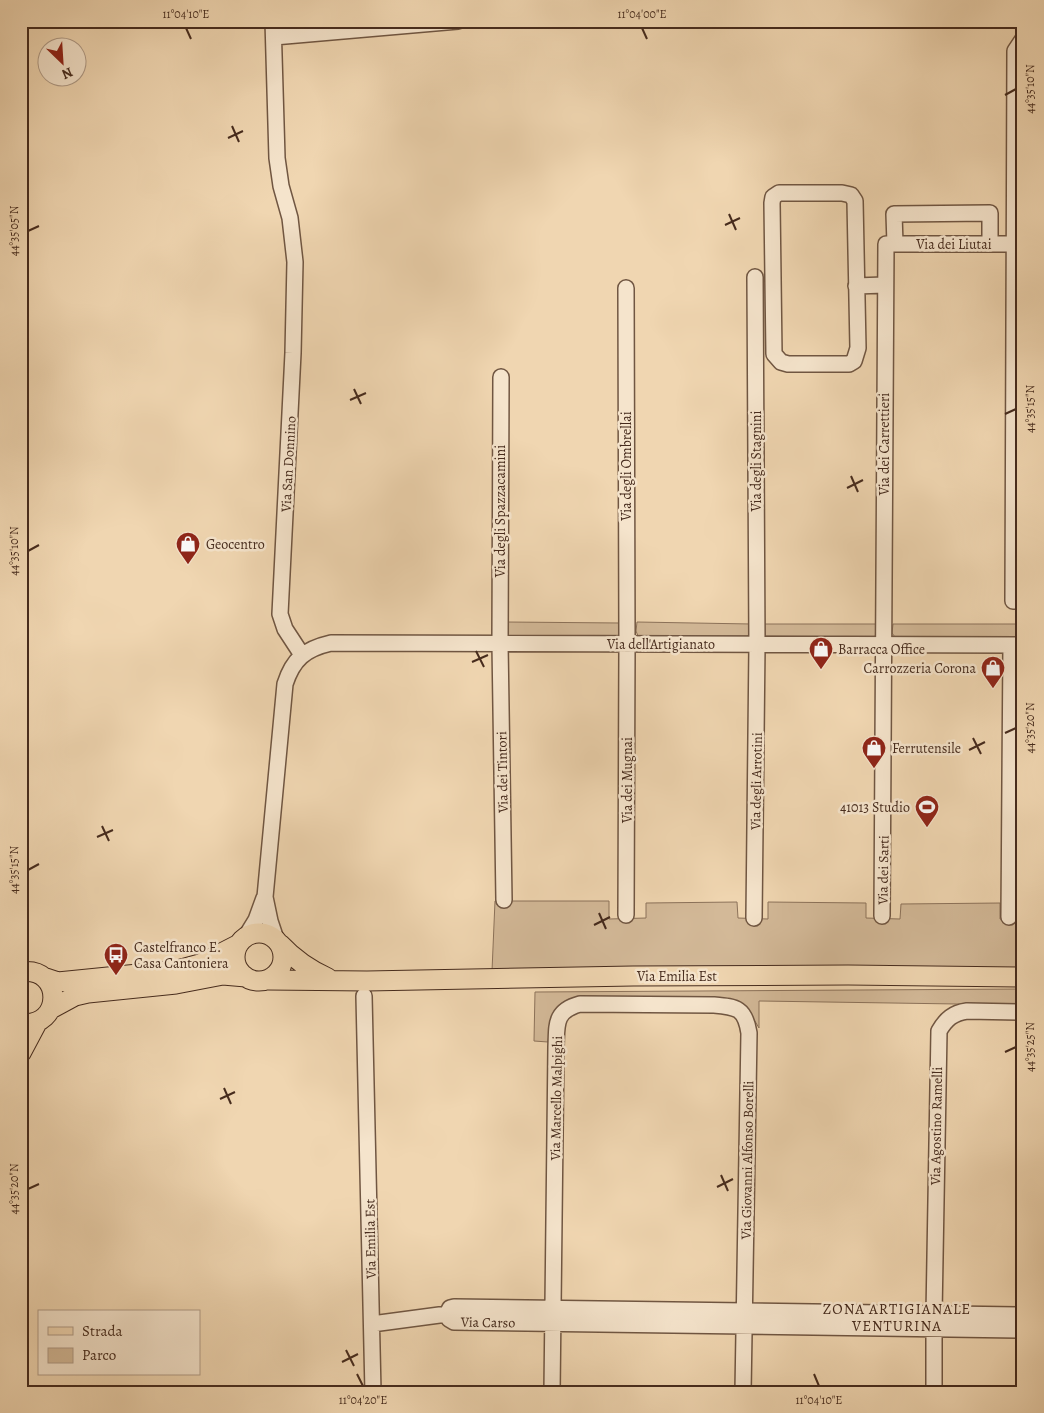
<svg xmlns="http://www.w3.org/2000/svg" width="1044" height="1413" viewBox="0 0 1044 1413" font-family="Alegreya,serif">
<rect width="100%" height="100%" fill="#f0d6b1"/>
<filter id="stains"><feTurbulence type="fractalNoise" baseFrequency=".004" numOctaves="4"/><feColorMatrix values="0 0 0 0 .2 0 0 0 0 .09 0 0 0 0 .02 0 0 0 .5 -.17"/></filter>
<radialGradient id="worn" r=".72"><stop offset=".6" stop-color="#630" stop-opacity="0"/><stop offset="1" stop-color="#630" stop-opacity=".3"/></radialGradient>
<path fill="#d3b998" stroke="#8c725a" d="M506,622l114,1v13h-114z
M637,622l114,2 -1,10 -3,2h-109l-2,-5z
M764,624h112v13l-110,-1 -2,-2z
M893,624h130v13h-128l-3,-4z
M495,901h114v18l37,-1v-15l91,-1 1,16 30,1v-17l98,1v15l34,1 1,-15 99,-1v16h23v52h-531z
M1023,989v16l-264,-4v27l-10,-17 -19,-11 -148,-4c-31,5 -31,20 -34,46l-14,-1 1,-49z"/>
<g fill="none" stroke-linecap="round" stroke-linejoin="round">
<defs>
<path id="minor" d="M273,21l4,137 4,28 9,32 5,44 -2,91 -13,261 5,15 17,26
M274,37l184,-16
M1023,39l-8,12 -2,550h10
M779,193h63l9,2 4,6 3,147 -4,13 -5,3h-61l-7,-2 -7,-8 -2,-151 1,-6z
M895,244l-1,-30 96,-1v31
M856,286l28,-1
M626,288l1,356 -1,271
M501,377l-1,267 4,256
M882,916l4,-672h137
M1009,917l2,-272
M754,918l3,-273 -2,-368
M245,938l11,-18 8,-22
M276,939l-6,-18 -5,-24 20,-213c8,-25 20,-35 46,-41l692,2
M364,996l9,396
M1023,1315l-569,-8 -4,1 -3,6 2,5 5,3 569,8
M372,1324l75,-10
M552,1392l4,-345c1,-22 -2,-36 24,-43l134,1c23,2 31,3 35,28l-6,359
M934,1392v-78l5,-283c7,-12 14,-18 28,-20l56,1"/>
<path id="major" d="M235 957a24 24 0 1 1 48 0a24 24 0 1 1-48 0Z
M280,944c14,15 30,26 48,34
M21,972c43,-6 42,57 0,51
M46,978l12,4 120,-12 22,-6 39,-20
M268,980l99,1 266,-5 215,-1 175,2
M51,1009l24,-13 13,-3 88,-9 47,-9 23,2
M21,1053l17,-32"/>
</defs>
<use href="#minor" stroke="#705642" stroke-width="18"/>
<use href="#major" stroke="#462b1d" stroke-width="21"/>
<use href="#minor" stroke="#f5e4cc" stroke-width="15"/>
<use href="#major" stroke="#f0d6b1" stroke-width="19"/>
</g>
<path fill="none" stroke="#462b1d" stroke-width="2" d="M186,28l5,11M642,28l5,11M1005,95l11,-6M232,126l7,16M228,138l15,-7M729,214l7,16M725,225l15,-7M28,231l11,-5M354,389l7,15M350,400l16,-7M1005,414l11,-5M851,476l7,16M847,488l16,-8M28,551l11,-6M476,651l8,16M472,662l16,-7M1005,733l11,-5M973,738l8,16M969,750l16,-8M102,826l7,15M97,837l16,-7M28,870l11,-6M599,913l7,16M594,925l16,-8M1005,1052l11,-5M224,1088l7,16M220,1099l15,-7M721,1175l7,16M717,1187l16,-8M28,1189l11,-5M346,1350l8,16M342,1362l16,-8M357,1374l6,12M814,1374l5,12"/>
<defs>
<symbol id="shop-pin" viewBox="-11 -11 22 30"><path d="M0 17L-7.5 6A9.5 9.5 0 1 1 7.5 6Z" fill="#8f2418" stroke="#f5e4cc"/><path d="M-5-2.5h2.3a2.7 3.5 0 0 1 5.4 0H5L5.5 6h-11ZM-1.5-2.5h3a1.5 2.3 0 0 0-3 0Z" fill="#fff"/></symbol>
<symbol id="stadium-pin" viewBox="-11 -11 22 30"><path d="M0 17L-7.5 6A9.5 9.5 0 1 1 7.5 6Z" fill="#8f2418" stroke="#f5e4cc"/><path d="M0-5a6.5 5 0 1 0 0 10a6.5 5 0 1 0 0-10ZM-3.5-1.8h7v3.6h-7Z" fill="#fff"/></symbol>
<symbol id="bus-pin" viewBox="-11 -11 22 30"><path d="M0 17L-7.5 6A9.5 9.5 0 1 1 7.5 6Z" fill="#8f2418" stroke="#f5e4cc"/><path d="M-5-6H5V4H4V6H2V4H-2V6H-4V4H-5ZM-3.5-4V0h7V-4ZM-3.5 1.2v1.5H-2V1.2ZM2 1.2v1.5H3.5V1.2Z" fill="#fff"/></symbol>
</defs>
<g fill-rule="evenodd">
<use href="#shop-pin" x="174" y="530" width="28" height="38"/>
<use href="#shop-pin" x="807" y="635" width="28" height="38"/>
<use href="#shop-pin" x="979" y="654" width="28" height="38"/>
<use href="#shop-pin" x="860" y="734" width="28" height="38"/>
<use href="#stadium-pin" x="913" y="793" width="28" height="38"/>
<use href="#bus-pin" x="102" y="941" width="28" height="38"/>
</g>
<g text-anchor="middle" stroke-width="5" stroke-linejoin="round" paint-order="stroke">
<g font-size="14" fill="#462b1d" stroke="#f5e4cc">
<text x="954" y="249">Via dei Liutai</text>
<text transform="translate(884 444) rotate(-90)" y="5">Via dei Carrettieri</text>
<text transform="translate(756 461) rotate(-90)" y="5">Via degli Stagnini</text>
<text transform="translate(288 464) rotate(-87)" y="5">Via San Donnino</text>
<text transform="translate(626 466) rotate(-90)" y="5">Via degli Ombrellai</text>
<text transform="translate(500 511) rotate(-90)" y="5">Via degli Spazzacamini</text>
<text x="661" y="649">Via dell'Artigianato</text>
<text transform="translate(502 772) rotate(-91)" y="5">Via dei Tintori</text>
<text transform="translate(627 780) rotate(-90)" y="5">Via dei Mugnai</text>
<text transform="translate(756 781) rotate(-89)" y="5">Via degli Arrotini</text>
<text transform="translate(883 870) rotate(-89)" y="5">Via dei Sarti</text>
<text x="677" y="981">Via Emilia Est</text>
<text transform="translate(556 1098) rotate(-89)" y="5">Via Marcello Malpighi</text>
<text transform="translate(936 1126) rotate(-89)" y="5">Via Agostino Ramelli</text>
<text transform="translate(747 1160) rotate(-89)" y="5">Via Giovanni Alfonso Borelli</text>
<text transform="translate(370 1239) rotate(-91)" y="5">Via Emilia Est</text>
<text transform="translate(488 1322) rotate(1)" y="5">Via Carso</text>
</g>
<g font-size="14" fill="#462b1d" stroke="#f5e4cc" text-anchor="start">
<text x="206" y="549">Geocentro</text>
<text x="838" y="654">Barracca Office</text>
<text x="976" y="673" text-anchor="end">Carrozzeria Corona</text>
<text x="892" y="753">Ferrutensile</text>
<text x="910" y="812" text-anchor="end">41013 Studio</text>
<text x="134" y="952">Castelfranco E.<tspan x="134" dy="16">Casa Cantoniera</tspan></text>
</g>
<g font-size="15" letter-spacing="1" fill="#462b1d" stroke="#f5e4cc">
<text x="897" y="1314">ZONA ARTIGIANALE<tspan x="897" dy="17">VENTURINA</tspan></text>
</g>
</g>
<rect width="1044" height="1413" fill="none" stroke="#f0d6b1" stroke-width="55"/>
<rect x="38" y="1310" width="162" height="65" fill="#f5e4cc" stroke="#af9a86"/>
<rect x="48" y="1327" width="25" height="8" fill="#f0d6b1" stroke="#af9a86"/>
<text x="82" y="1336" font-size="15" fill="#462b1d">Strada</text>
<rect x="48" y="1348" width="25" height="15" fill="#d3b998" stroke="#af9a86"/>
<text x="82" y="1360" font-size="15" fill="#462b1d">Parco</text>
<g transform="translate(62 62) rotate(155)"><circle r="24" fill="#f5e4cc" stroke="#af9a86"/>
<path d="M0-4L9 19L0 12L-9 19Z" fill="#8f2418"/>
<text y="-8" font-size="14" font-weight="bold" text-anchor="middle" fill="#462b1d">N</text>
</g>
<rect x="28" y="28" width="988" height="1358" fill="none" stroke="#462b1d" stroke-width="2"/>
<g font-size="12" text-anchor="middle" fill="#462b1d">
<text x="186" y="18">11°04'10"E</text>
<text x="642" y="18">11°04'00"E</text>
<text transform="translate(1030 89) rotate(-90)" y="4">44°35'10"N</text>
<text transform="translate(14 231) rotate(-90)" y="4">44°35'05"N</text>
<text transform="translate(1030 409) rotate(-90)" y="4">44°35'15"N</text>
<text transform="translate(14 551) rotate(-90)" y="4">44°35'10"N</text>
<text transform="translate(1030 728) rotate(-90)" y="4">44°35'20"N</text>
<text transform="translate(14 870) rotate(-90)" y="4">44°35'15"N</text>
<text transform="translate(1030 1047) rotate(-90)" y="4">44°35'25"N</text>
<text transform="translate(14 1189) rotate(-90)" y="4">44°35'20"N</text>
<text x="363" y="1404">11°04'20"E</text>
<text x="819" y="1404">11°04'10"E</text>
</g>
<rect width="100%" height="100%" filter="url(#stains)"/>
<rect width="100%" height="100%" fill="url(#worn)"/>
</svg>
